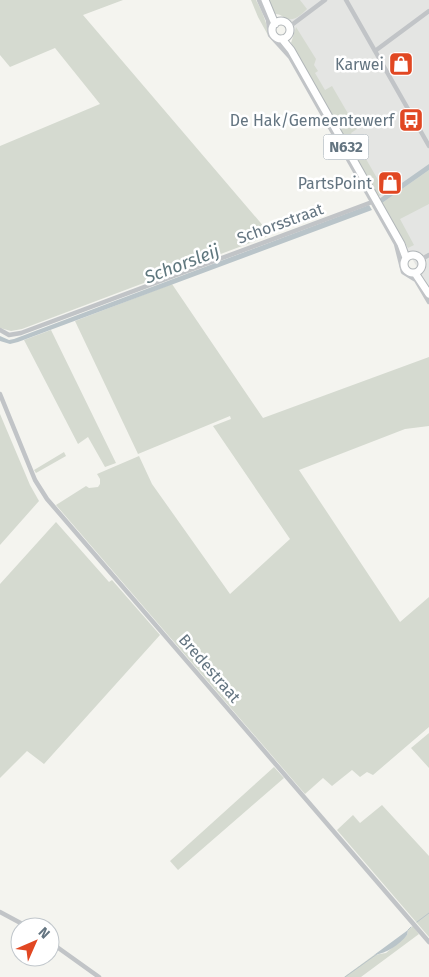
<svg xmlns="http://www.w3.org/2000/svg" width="429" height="977" viewBox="0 0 429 977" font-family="'Fira Sans',sans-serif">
<rect width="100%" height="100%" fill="#f4f4ef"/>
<path fill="#e4e5e3" d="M275,0h154v289l-49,-89z"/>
<path fill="#d5dad0" d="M0,0h123l-40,15 188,220 -249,94 -11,2 -11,-3v-182l100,-42 -45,-56 -45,19 -10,-12z
M251,0h5c7,13 11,23 13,37l-11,-20z
M268,0h32l7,9c-5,5 -12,12 -19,10 -6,-2 -7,-5 -13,-5z
M296,27l20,32 -2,6 4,6 -3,2 10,17 7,-4 25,43 -6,4 34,59 -7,5 -87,-154z
M429,170v34l-29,15 14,26 -6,3 -26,-45z
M172,284l91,134 166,-61v69l-24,3 -106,41 101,152 29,-25v130l-56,48 -6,-3 -7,5 -8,-7 -20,16 -9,-8 -18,16 -249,-289 30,-19 3,2 9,-1 2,-3v-5l-3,-5 42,-18 13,28 78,110 60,-55 -77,-113 18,-7 -1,-3 -92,38 -63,-133z
M51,330l65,133 -11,4 -17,-30 -10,7 -54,-104z
M0,414l30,71 9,16 -39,44z
M64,452l2,4 -30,17 -2,-3z
M56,522l53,60 3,-2 48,55 -116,129 -17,-13 -27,27v-194z
M429,733v35l-18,-20z
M274,767l10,11 -106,92 -8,-9z
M382,805l47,51v81l-92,-107 16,-15 7,8z
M413,926l6,8 -58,43h-17l30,-22 12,-2 21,-18 1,-5z"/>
<path fill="#b9c4c9" d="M429,164v6l-47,33 -3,-4z
M369,205l3,5 -354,132 -8,2 -10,-3v-5l9,4 5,-1z
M408,930l-1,5c-8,10 -20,18 -33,20z"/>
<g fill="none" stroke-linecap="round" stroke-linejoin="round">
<path stroke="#b9c4c9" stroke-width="1" d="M417,922l12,-9
M408,930l3,-3
M345,977l32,-23"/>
<defs>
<path id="primary" d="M265,0l10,24
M272 30a9 9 0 1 1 18 0a9 9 0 1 1-18 0Z
M282,39l9,11 110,194 5,14
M404 264a9 9 0 1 1 18 0a9 9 0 1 1-18 0Z
M415,273l14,21"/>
</defs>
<use href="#primary" stroke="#b1b6b9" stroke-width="9"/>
<path stroke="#c1c4c7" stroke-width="4.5" d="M259,0l9,20 2,15 20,22 106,187 7,28 13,8 13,22
M346,0l83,146
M289,27l36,-27
M375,51l54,-40
M420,260l9,-5
M0,330l9,5 12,-2 351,-131
M0,394l35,86 12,19 382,443
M0,912l28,15
M50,942l49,35"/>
<use href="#primary" stroke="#fff" stroke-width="7"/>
</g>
<defs>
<symbol id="shop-square" viewBox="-11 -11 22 22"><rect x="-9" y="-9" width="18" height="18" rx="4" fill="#e14722" stroke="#fff"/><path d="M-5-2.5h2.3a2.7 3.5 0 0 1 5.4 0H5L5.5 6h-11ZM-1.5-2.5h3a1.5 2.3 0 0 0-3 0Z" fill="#fff"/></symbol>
<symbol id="bus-square" viewBox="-11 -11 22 22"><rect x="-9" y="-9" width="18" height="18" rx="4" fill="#e14722" stroke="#fff"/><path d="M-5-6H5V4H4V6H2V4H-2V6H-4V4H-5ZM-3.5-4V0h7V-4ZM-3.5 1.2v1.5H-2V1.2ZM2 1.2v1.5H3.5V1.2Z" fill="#fff"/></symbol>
</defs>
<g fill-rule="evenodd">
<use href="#shop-square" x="387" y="50" width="28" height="28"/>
<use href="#bus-square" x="397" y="106" width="28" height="28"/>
<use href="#shop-square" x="376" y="169" width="28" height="28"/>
</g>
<g text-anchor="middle" stroke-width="5" stroke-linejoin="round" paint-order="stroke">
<rect fill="#fff" stroke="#929ea6" stroke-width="1" x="323.5" y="134.5" width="45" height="25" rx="4"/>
<g font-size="15" font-weight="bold" fill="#637480">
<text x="346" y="152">N632</text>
</g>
<g font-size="16" fill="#637480" stroke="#fff" text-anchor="end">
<text x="384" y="70">Karwei</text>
<text x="394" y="126">De Hak/Gemeentewerf</text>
<text x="372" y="189">PartsPoint</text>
</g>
<g font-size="16" fill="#637480" stroke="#fff">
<text transform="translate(280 223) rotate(-20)" y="6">Schorsstraat</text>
<text transform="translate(210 668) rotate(49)" y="6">Bredestraat</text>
</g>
<g font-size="18" font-style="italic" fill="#5f777e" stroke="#fff">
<text transform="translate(182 264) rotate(-21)" y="6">Schorsleij</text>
</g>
</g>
<g transform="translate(35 942) rotate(45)"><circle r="24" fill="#ffffff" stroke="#c1c7cc"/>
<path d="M0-4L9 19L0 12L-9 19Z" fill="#e14722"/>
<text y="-8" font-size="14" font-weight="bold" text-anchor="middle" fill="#637480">N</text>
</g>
</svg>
